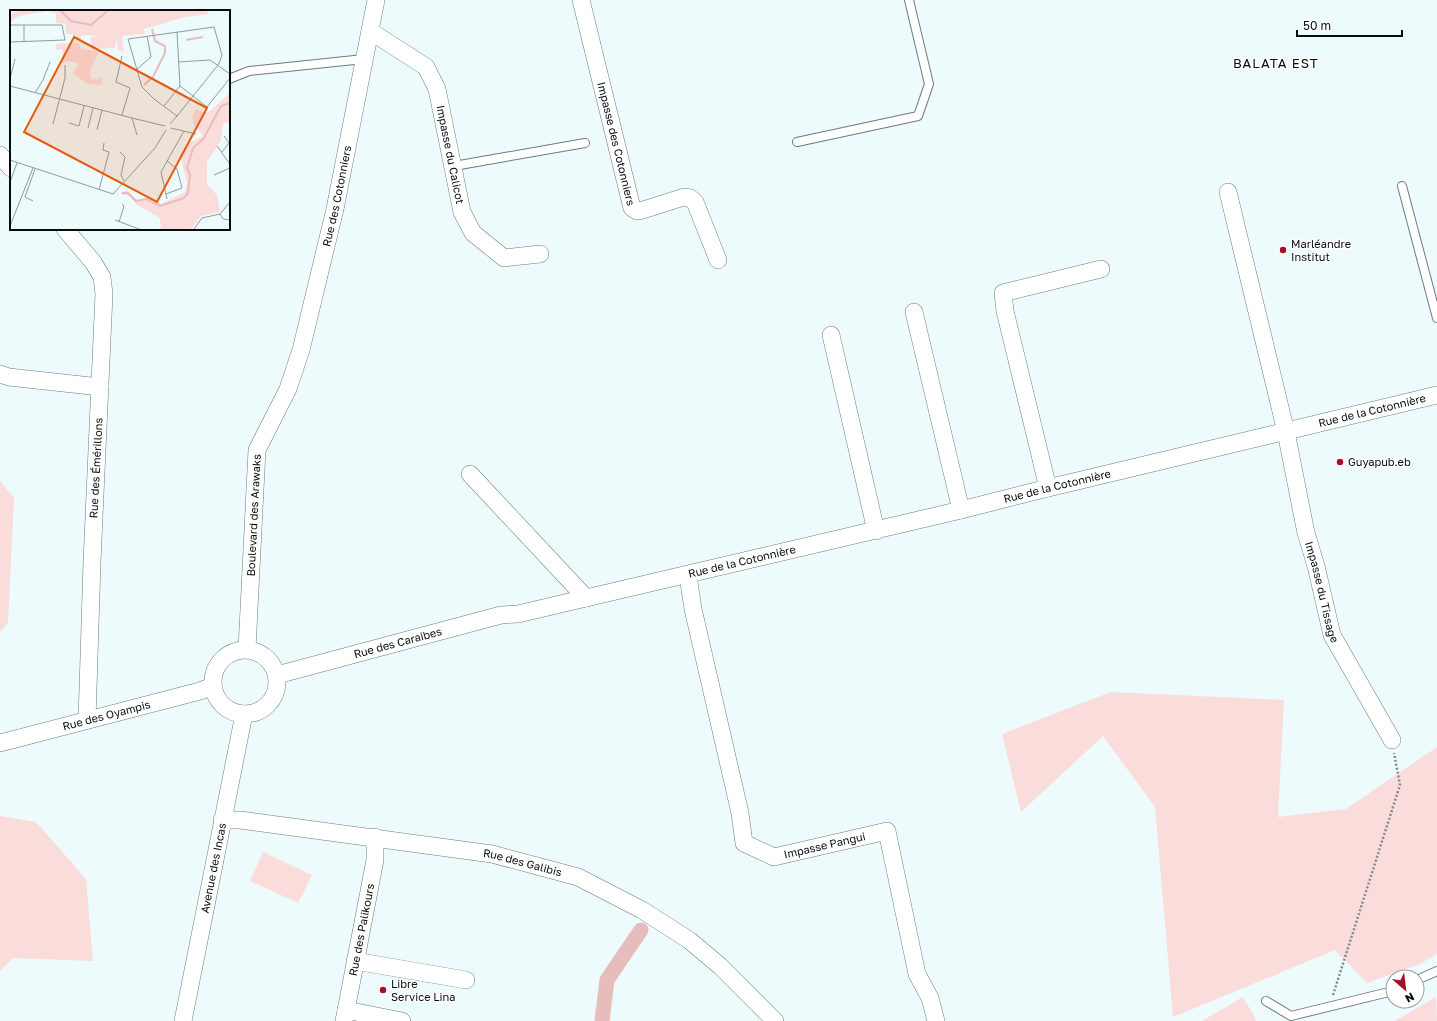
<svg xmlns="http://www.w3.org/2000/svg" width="1437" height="1021" viewBox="0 0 1437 1021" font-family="'Golos Text',sans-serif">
<rect width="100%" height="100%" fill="#edfbfc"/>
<path fill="#fadcdb" d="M0,481l14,17 -6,125 -8,9z
M1111,692l173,8 -6,117 68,-8 91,-62v207l-17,10 -53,19 -32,-33 -162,67 -18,-210 -52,-71 -82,76 -19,-78z
M0,816l36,6 50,57 7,82 -80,-3 -13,13z
M263,852l49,23 -14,28 -48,-22z
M1243,997l14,24h-55z
M1436,997l1,24h-42z"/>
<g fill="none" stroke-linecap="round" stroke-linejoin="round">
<path stroke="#e6bdbc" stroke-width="15" d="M602,1021l5,-41 34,-50"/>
<defs>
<path id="lane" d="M229,79l20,-8 115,-12
M797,142l121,-26 11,-32 -20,-84
M454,166l131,-23
M1402,186l35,132
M1417,980l20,-9
M1266,1001l25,15 102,-25"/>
<g id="street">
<path id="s1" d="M581,0l51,208 5,3 6,-1 41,-13 6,1 5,4 23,58"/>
<path id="s2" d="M370,31l56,36 11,22 25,123 11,21 31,25 36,-4"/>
<path d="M0,155l11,13"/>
<path id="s3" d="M1228,192l58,240 20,101 10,33 16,69 60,105"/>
<path d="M65,229l28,33 9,15 2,17 -12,268 -5,158"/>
<path d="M914,312l47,198"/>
<path d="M831,335l45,196"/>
<path d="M0,374l9,3 91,10"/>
<path id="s4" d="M470,474l116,124 375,-88 87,-22 389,-93"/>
<path d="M1048,488l-43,-177 -2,-18 98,-24"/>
<path id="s5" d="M688,576l5,33 47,204 4,30 30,14 113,-26 30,143 13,24 6,23"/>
<path id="s6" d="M247,649l10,-199 31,-61 13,-39 34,-141 41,-209"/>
<circle cx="245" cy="682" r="32"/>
<path id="s7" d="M277,675l224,-60 17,-1 68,-16"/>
<path id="s8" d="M0,743l200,-52 13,-5"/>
<path id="s9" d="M222,820h18l252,34 86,23 64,33 47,30 31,26 55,55"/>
<path d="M355,961l111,19"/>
<path d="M346,1010l56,11"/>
<path id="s10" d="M183,1021l61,-307"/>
<path id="s11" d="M344,1021l31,-161v-23"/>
</g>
</defs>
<use href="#lane" stroke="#6e7b7c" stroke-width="10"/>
<use href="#street" stroke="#6e7b7c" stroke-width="18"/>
<path stroke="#828c8d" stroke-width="2.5" stroke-dasharray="2 2" stroke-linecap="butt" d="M1333,995l67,-210 -6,-32"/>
<use href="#lane" stroke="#fff" stroke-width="8"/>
<use href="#street" stroke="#fff" stroke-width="17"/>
</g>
<g fill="#a8102a" stroke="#fff" stroke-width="1.5">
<circle cx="1283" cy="250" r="4"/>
<circle cx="1340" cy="462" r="4"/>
<circle cx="383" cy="990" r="4"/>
</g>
<g text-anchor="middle" stroke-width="3" stroke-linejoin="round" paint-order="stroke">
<g font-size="11" fill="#080c0d" stroke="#fff">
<text dy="4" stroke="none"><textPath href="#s1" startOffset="148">Impasse des Cotonniers</textPath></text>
<text dy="4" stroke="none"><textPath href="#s2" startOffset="158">Impasse du Calicot</textPath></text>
<text dy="4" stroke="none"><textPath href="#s6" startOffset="467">Rue des Cotonniers</textPath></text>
<text dy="4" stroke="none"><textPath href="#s4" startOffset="978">Rue de la Cotonnière</textPath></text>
<text transform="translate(96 468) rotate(-87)" y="4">Rue des Émérillons</text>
<text dy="4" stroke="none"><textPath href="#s4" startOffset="654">Rue de la Cotonnière</textPath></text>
<text dy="4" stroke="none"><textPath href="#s6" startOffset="134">Boulevard des Arawaks</textPath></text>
<text dy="4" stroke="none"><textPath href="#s4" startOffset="330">Rue de la Cotonnière</textPath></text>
<text dy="4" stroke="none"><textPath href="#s3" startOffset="411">Impasse du Tissage</textPath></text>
<text dy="4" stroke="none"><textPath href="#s7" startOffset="125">Rue des Caraibes</textPath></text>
<text dy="4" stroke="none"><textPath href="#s8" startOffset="110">Rue des Oyampis</textPath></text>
<text dy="4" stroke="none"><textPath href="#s5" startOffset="358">Impasse Pangui</textPath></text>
<text dy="4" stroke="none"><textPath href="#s9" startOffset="304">Rue des Galibis</textPath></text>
<text dy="4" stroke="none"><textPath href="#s10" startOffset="156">Avenue des Incas</textPath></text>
<text dy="4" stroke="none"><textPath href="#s11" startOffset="93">Rue des Palikours</textPath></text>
</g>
<g font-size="11" fill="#080c0d" stroke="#fff" text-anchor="start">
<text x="1291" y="248">Marléandre<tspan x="1291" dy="13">Institut</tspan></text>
<text x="1348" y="466">Guyapub.eb</text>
<text x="391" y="988">Libre<tspan x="391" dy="13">Service Lina</tspan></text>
</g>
<g font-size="13" letter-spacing="1" fill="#080c0d" stroke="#fff">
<text x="1276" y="68">BALATA EST</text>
</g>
</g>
<g transform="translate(10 10)">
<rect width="220" height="220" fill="#edfbfc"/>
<path d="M9,1h27l-27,5 -8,5 -1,-7zM40,1h157l2,3 -24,3 -41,12 1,5 -23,2 2,16 -6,-2 -1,-14 -2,12 -24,1v-12l11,-1 -21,-1v4h-8v-5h-7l-1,-10 -9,-1v-9zM63,33l6,1 2,5 18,2 -9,20 1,9 12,-3 -2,8 -13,-1 -15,-10 6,-10 -7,-3 -11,2 2,-13 -7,-1v-5zM220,83v32l-4,-3 -3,1 -2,17 -14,22v22l10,11 3,17 -19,4 -10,13h-33l3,-2 -1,-9 -23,-13 -8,-9 -9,-2 6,-4 11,10 12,-2 12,6 24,-12 2,-9 -7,-28 7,-11 16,-8 -9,-12 -2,-7 4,-8 7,4 7,-2z" fill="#fadcdb"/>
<path fill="none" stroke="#e6bdbc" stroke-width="2" d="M51,1l10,10 20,4 16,-14M176,30l17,-3M134,75l9,-8 12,-24v-7l-10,-5 -3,-12M112,183h6l8,8 10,-2 14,7 24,-8 4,-5 2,-18 -3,-7 6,-20 11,-10 17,-32 9,-3"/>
<path fill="none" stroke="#919b9c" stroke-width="1" d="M0,15h52l3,15 -55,2M14,32v-17M168,52l32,-2 20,14M126,60l15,-13 -4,-21M0,69l5,-20M0,76l122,32 5,17M170,76l27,21 23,-29M25,83l8,-13 7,-18M154,96l16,-20 -3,-54M112,105l8,-27 -14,-6 6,-26M122,108l33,8M59,113l10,3 5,-20M43,114l12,-46v-13M160,114l7,-8 41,-51 2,-4 2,-6 -8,-28 -86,12 14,48 12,12 23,17M78,118l5,-20M161,118l25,6M87,120l5,-20M207,136l13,18M110,142l5,5 -4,18 3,6M212,142l7,-9 -5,-7M0,150l103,34 42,-46 11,-18M204,165l16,-7M0,172l7,-19M89,180l10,-38 -6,-2 1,-7M156,184l16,-6 -5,-19 -10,-8M157,189l-6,-27 23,-41M23,191l-8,-4 10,-28M210,204l3,5 7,1M105,210l24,9M109,212l5,-16 -2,-2M0,216l23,-58M184,219l8,-11 18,-4 10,-12"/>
<path fill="#e8590c" fill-opacity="0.15" stroke="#e8590c" stroke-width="2" d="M64,27l133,71 -50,94 -133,-70z"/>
<rect width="220" height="220" fill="none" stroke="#080c0d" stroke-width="2"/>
</g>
<g transform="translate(1405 989) rotate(152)"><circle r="19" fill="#ffffff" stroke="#9c9e9e"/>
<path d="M0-3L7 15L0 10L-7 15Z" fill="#a8102a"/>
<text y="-6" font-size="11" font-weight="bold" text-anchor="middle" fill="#080c0d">N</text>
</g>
<path d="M1297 30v6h105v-6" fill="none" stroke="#080c0d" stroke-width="2"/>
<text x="1303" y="30" font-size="12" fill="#080c0d" stroke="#ffffff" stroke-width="3" paint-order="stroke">50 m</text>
</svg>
